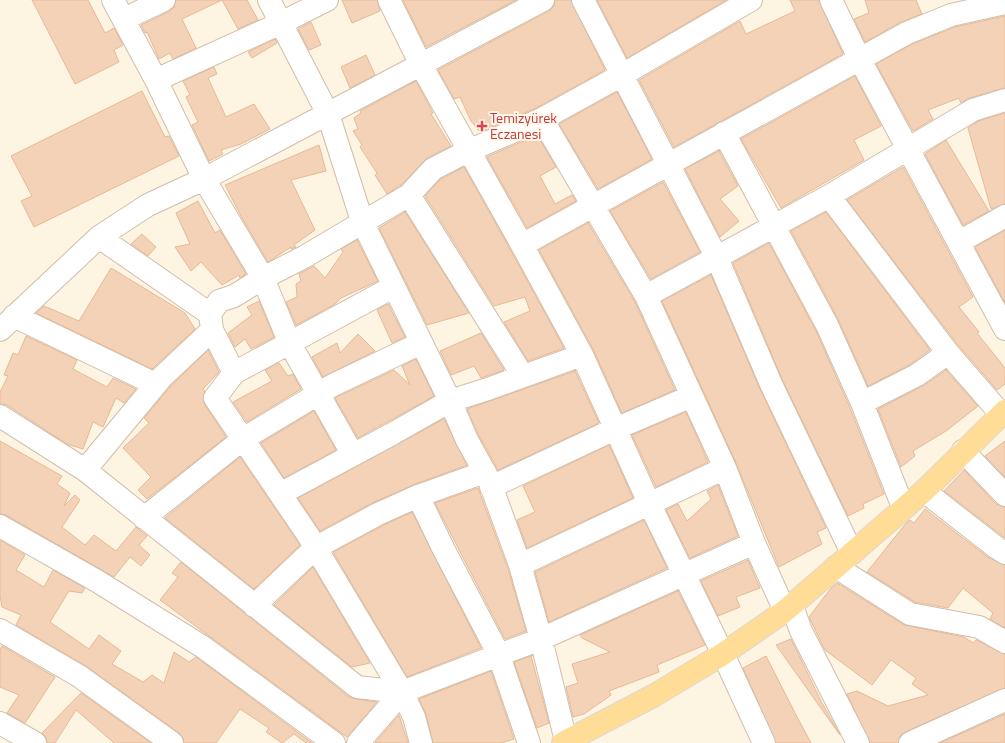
<svg xmlns="http://www.w3.org/2000/svg" width="1005" height="743" viewBox="0 0 1005 743" font-family="'Titillium Web',sans-serif">
<rect width="100%" height="100%" fill="#fdf4e1"/>
<path fill="#f4d2b8" stroke="#e7b997" d="M32,0h56l17,33 9,-5 9,17 -9,5 5,12 -44,22z
M176,0h71l11,20 -20,9 -16,-29 -40,19 14,29 -23,11 -3,-6 -11,6 -12,-27 -2,1 -4,-8 29,-14 4,-4z
M342,0h35l3,11 -28,12z
M403,0h113l-90,47z
M555,0h16l34,70 -69,38 -56,24 -9,-11 -11,-24 -6,2 -16,-29 111,-59 5,-5z
M597,0h129l-99,58z
M790,0h29l24,54 -169,93 -35,-67 101,-59 6,13 49,-23z
M865,0h51l6,14 -21,8 -36,20 -11,-23 15,-6z
M1005,16v72l-36,10 -8,5 -2,-5 -31,12 5,9 -20,12 -37,-67 36,-20 43,-17z
M311,22l10,23 -12,5 -11,-21z
M275,39l2,4 -25,15 -4,-6z
M366,55l9,20 -25,13 -9,-21z
M214,67l3,7 -9,4 18,39 28,-13 16,25 -29,15 -20,6 2,4 -14,7 -17,-36 6,-3 -12,-25 4,-2 -7,-14z
M855,76l26,50 -27,14 10,20 -83,48 -40,-69z
M416,81l17,32 -2,1 20,32 -24,12 -26,27 -14,9 -12,-19 2,-2 -17,-26 2,-2 -9,-14 5,-2 -4,-11 7,-5 -1,-2z
M142,91l23,46 4,-1 10,20 -145,71 -13,-26 11,-5 -21,-40z
M617,92l35,67 -54,30 -39,-65z
M1005,113v91l-14,5 -23,-81 10,-7z
M537,135l19,32 -16,9 15,28 17,-9 4,6 -49,27 -40,-71z
M946,140l43,71 -26,14 -38,-71z
M319,145l7,26 -35,9 24,50 -21,15 2,2 -5,2v-2l-23,15 -27,-46 -16,-31z
M719,151l19,35 -18,13 19,22 -19,16 -35,-68z
M464,167l47,84 53,97 -36,13 -24,-39 26,-11 -5,-14 -31,9 -69,-110 16,-17z
M903,167l70,130 -14,10 20,25 -2,1 28,35v16l-8,6 -39,-45 -111,-145z
M663,182l37,70 -49,27 -41,-68z
M198,201l17,32 5,-3 26,44 -6,4 -1,-3 -17,10 -21,-23 -10,9 -16,-24 15,-3 -14,-31z
M405,212l64,101 -42,12 -48,-97z
M826,212l104,138 -19,14 -43,22 -30,-67 -47,-88z
M588,223l47,79 40,88 -53,23 -29,-64 -54,-99z
M1005,230v73l-30,-56z
M142,234l14,13 -8,9 -17,-12z
M357,240l21,41 -37,17 -6,6 -39,21 -10,-23 11,-5 -1,-13 5,-3 -2,-7 15,-8 11,12 18,-26 -2,-3z
M769,243l47,88 34,77 34,86 -21,10 1,4 -16,8 -66,-137 -49,-116z
M111,268l74,45 10,16 -43,40 -116,-56 8,-7 35,15z
M711,275l49,114 66,139 -9,4 5,12 -43,23 -43,-104 -74,-162z
M259,301l15,36 -23,12 -6,-10 -10,8 -7,-14 24,-18 -5,-8z
M388,304l17,33 -13,6 -15,-33z
M481,333l23,37 -23,8 -7,-12 -23,9 -11,-24z
M358,334l17,17 -52,26 -11,-20 25,-14 3,10z
M26,336l51,24 -4,9 34,18 6,-9 23,11 -12,14 -8,-5 -13,29 -10,-5 -10,27 -16,-5 -60,-39 -7,-1v-12l8,-16 -4,-1 9,-22 5,2z
M208,350l11,22 -16,17 2,2 -2,7 2,7 21,32 -79,62 -9,-9 13,-13 -28,-29 26,-25 -5,-5 27,-32z
M416,359l18,37 -76,42 -23,-40 59,-28 16,15 -8,-19z
M279,363l9,13 5,-2 8,15 -54,33 -14,-20 39,-21 -7,-11z
M946,370l32,36 -32,25 -33,20 2,5 -14,11 -23,-58 45,-23z
M575,371l24,52 -101,47 -20,-36 -11,-25z
M314,411l22,39 -52,28 -23,-35z
M686,412l22,50 -52,25 -24,-52z
M444,419l23,46 -54,20 -41,18 -52,28 -22,-33z
M0,441l62,35 -5,8 13,9 -6,13 11,-11 5,5 -18,27 23,18 9,-10 22,16 20,-24 11,9 -8,9 11,10 -9,11 -11,-9 -16,20 -108,-62 -6,-1z
M1005,441v36l-20,-21z
M609,445l24,53 -106,50 -10,-28 18,-8 -12,-26z
M240,457l60,88 -46,44 -89,-71z
M964,470l32,34 9,3v31l-61,-47z
M718,485l20,51 -48,22 -24,-48 12,-6 9,17 24,-22 -4,-8z
M478,488l30,81 18,62 -21,8 -70,-136z
M925,509l64,49 16,7v63l-15,-9 3,-6 -30,-25 -15,20 -33,-6 -48,-30 40,-50 3,-2 4,3z
M412,512l69,136 -74,29 -74,-125 51,-27z
M644,520l23,48 -118,54 -14,-50z
M0,540l25,15 -9,15 28,17 9,-17 32,18 -3,5 -13,-2 -19,31 39,27 10,-14 22,16 -9,13 31,18 9,-7 12,8 10,-31 15,10 7,-5 116,86h-6l-12,-9 -12,9 -16,-11 3,-4 -29,-19 -24,34h-32l-1,-5 -4,-5 -93,-67 -70,-41 5,-10 -19,-8 -2,-11z
M748,560l12,28 -24,9 4,10 -22,9 -17,-35z
M181,562l168,135 7,2 21,3 -30,35 -187,-137 18,-23 -6,-4z
M313,567l57,96 -18,4 -78,-62z
M837,583l67,42 60,12 9,6 3,-3 29,14v34l-100,44 -5,4 -2,7h-28l-23,-49 10,-3 31,15 40,-11 -16,-11 4,-6 -25,-18 -19,25 -47,-35 -16,-33 22,-29z
M678,591l27,54 -48,20 2,7 -50,19 2,4 -27,19 -11,3 -7,-30 12,-4 -6,-19 38,-12 -28,-14 -2,-3z
M791,639l30,62 19,34 -64,-90z
M2,646l53,31 -30,46 -18,-10 12,-18 -19,-8v-37z
M531,656l18,67 -12,5 -23,-66z
M766,656l29,57 16,30h-35l-33,-75z
M491,671l23,68 -13,4h-68l-7,-29 -7,-15z
M81,693l70,50h-37l-38,-33 -21,33h-8l-1,-6 -4,-4z
M1005,714v29h-65z
M399,715l9,28h-33z"/>
<g fill="none" stroke-linecap="round" stroke-linejoin="round">
<defs>
<path id="minor" d="M113,0l43,80 48,99 59,99 27,66 63,111
M269,0l59,114 34,107 88,180 17,39 22,40 31,85 21,74 25,102
M389,0l32,65 101,180 60,110 67,148 74,151 41,89
M583,0l134,258 54,126 81,169
M831,0l28,58 146,271
M124,19l40,-19
M156,80l125,-57 46,-23
M542,119l104,177 79,172 29,75 31,68
M724,133l103,192 35,78 41,104
M409,195l114,181
M829,196l119,157 53,61
M99,237l111,77
M959,242l46,-26
M522,245l385,-212 44,-18 54,-12
M646,296l183,-100 144,-86 32,-10
M14,316l141,68
M0,330l99,-93 49,-32 56,-26 339,-179
M234,373l159,-86
M862,403l55,-28 31,-22
M0,416l85,54 272,217 45,5
M963,451l42,44
M85,470l77,-93 50,-47
M491,487l124,-58 77,-33
M924,491l73,57 8,5
M280,494l112,-60 58,-33 38,-12 94,-34
M418,496l25,52 55,105 31,90
M144,518l99,-79 90,-54 88,-42
M0,526l97,55 106,66 131,96
M520,565l205,-97
M836,567l74,47 69,13 26,15
M254,606l61,-58 63,-34 40,-18 67,-24
M792,606l9,25 57,112
M0,630l79,46 93,67
M0,723l35,20
M358,743l44,-51 139,-53 213,-96
M421,743l-7,-26 -12,-25 -94,-157 -93,-137 19,-25 -22,-43 -2,-16 9,-13 15,-5 29,-18 41,-21 105,-62 24,-26 35,-18 74,-32 80,-44 129,-75
M910,743l95,-43"/>
<path id="major" d="M563,743l90,-47 70,-42 62,-43 139,-120 81,-80"/>
</defs>
<use href="#minor" stroke="#d1beab" stroke-width="24"/>
<use href="#major" stroke="#ded7d3" stroke-width="24"/>
<use href="#minor" stroke="#fff" stroke-width="22"/>
<use href="#major" stroke="#ffdd97" stroke-width="22"/>
</g>
<path fill="#e0444e" stroke="#fff7e9" stroke-width="1.5" d="M480 120h4v4h4v4h-4v4h-4v-4h-4v-4h4z"/>
<g text-anchor="middle" stroke-width="4" stroke-linejoin="round" paint-order="stroke">
<g font-size="14" fill="#be3a42" stroke="#fff7e9" text-anchor="start">
<text x="490" y="123">Temizyürek<tspan x="490" dy="16">Eczanesi</tspan></text>
</g>
</g>
</svg>
